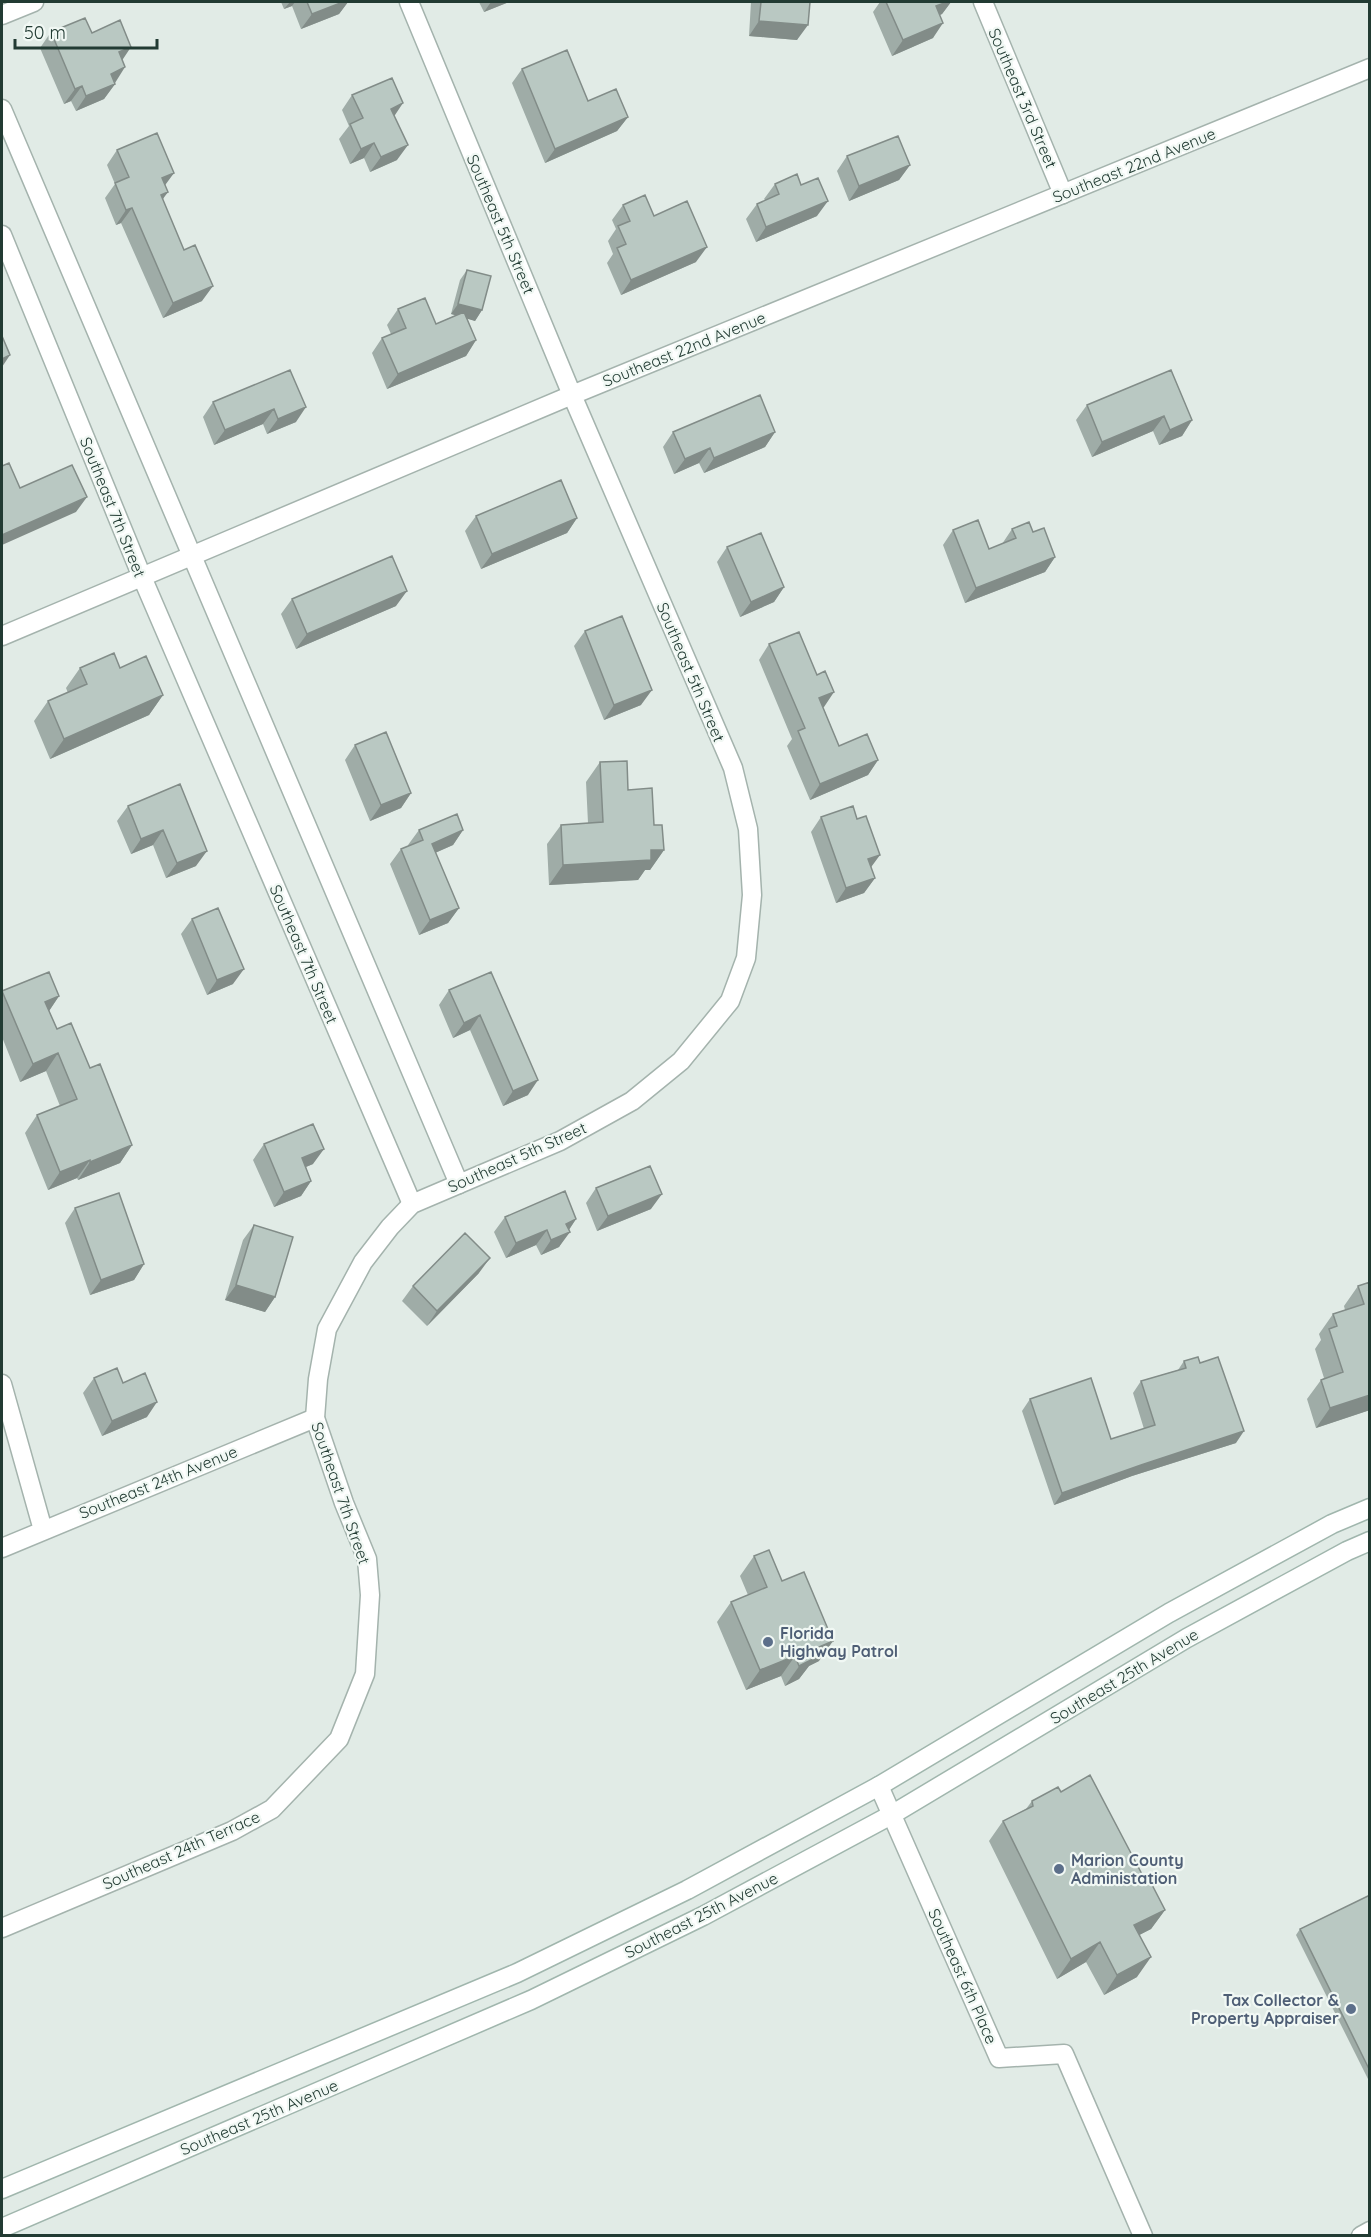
<svg xmlns="http://www.w3.org/2000/svg" width="1371" height="2237" viewBox="0 0 1371 2237" font-family="Quicksand,sans-serif">
<rect width="100%" height="100%" fill="#e1ebe6"/>
<g fill="none" stroke-linecap="round" stroke-linejoin="round">
<defs>
<path id="minor" d="M983,2l80,192
M2,15l32,-13
M2,109l457,1075
M2,235l140,342 270,627
M2,1384l41,146
M2,1548l313,-130
M879,1786l120,272 65,-4 79,182
M1361,2236l9,-5"/>
<path id="tertiary" d="M2,636l570,-241 798,-327
M2,1928l230,-97 40,-22 67,-70 26,-65 5,-79 -3,-36 -23,-56 -29,-85 3,-39 9,-50 36,-67 27,-35 22,-23 148,-63 72,-40 49,-40 49,-60 16,-43 6,-63 -4,-66 -15,-61 -161,-373 -163,-393"/>
<path id="secondary" d="M2,2189l515,-216 170,-83 192,-104 290,-173 163,-89 38,-16
M2,2228l529,-228 172,-84 190,-102 294,-176 160,-87 23,-10"/>
</defs>
<use href="#minor" stroke="#a4b3ad" stroke-width="21"/>
<use href="#tertiary" stroke="#a4b3ad" stroke-width="21"/>
<use href="#secondary" stroke="#a0b6ad" stroke-width="21"/>
<use href="#minor" stroke="#fff" stroke-width="18"/>
<use href="#tertiary" stroke="#fff" stroke-width="18"/>
<use href="#secondary" stroke="#fff" stroke-width="18"/>
</g>
<path fill="#9faca7" d="M281,2h67l-9,12 -38,15 -9,-23 -8,3z
M479,2h30l-25,10z
M751,2h59l-13,38 -48,-4z
M880,2h71l-9,12 -2,1 -7,23 -41,18 -19,-44z
M51,32l41,1 30,27 -8,23 1,1 -11,15 -28,12 -5,-10 -7,3 -24,-56z
M522,69l66,32 40,16 -11,14 -72,32 -33,-80z
M352,95l42,21 3,44 -27,12 -6,-14 -14,6 -11,-25 10,-13 -7,-16z
M117,150l48,35 -2,15 39,101 -39,17 -42,-95 -5,2 -11,-27 10,-14 -8,-19z
M847,156l63,9 -11,15 -50,21 -12,-30z
M775,184l26,1 16,31 -61,26 -10,-23 11,-15 8,-4 -1,-1z
M623,205l31,11 42,46 -75,33 -14,-32 6,-9 -5,-13 8,-12 -4,-9z
M467,270l15,40 -7,11 -8,-3 9,22 -10,16 -79,33 -15,-36 10,-15 9,-4 -4,-9 11,-16 38,15 20,-9 -5,-1 9,-34z
M290,370l6,52 -29,12 -4,-10 -49,21 -11,-28 10,-15z
M1171,370l21,50 -10,16 -23,9 -6,-14 -61,26 -16,-37 11,-15z
M673,432h102l-10,15 -61,26 -5,-10 -25,11 -11,-27z
M476,516l101,2 -10,15 -86,36 -16,-38z
M1012,529l21,3 22,25 -10,15 -80,31 -22,-58 10,-15 36,19 13,-5z
M727,547l57,40 -10,15 -34,15 -23,-55z
M292,599l104,7 -100,43 -15,-35z
M585,631l56,74 -37,15 -30,-74z
M769,644l55,63h-1l16,39 39,14 -10,15 -58,25 -23,-54 5,-7 -33,-79z
M80,668h40l43,27 -14,20 -99,44 -16,-38 14,-20 20,-8 -2,-5z
M355,745l56,48 -10,15 -31,13 -25,-61z
M600,762l28,28 26,35 10,25 -14,20h-5l-7,10 -89,5 -2,-41 14,-19 27,-2 -2,-41z
M180,784l16,82 -30,12 -13,-33 -22,9 -14,-33 11,-15z
M821,817l50,50 4,11 -11,15 -28,10 -25,-71z
M419,830h44l-10,15 -18,8 24,55 -11,15 -29,12 -29,-71 11,-15 8,-3 -1,-1z
M192,919l41,65 -26,11 -26,-61z
M491,972l37,123 -25,11 -33,-76 -17,8 -14,-33 10,-15z
M2,991l57,5 -10,15 8,18 33,39 42,77 -12,18 -42,17 -1,-2 -29,12 -23,-57 12,-18 23,-9 -14,-35 -26,11 -18,-45z
M264,1144l49,20 -7,3 5,14 -10,15 -27,11 -21,-47z
M596,1188l55,21 -54,22 -11,-28z
M75,1208l69,56 -10,16 -44,15 -25,-72z
M505,1217l71,2 -7,11 -10,17 -18,8 -5,-10 -30,13 -12,-26z
M254,1225l21,72 -10,15 -40,-12 18,-60z
M479,1273l-52,53 -25,-25 11,-15z
M1370,1282v128l-54,18 -9,-29 14,-19 3,-2 -9,-29 6,-9 -2,-6 14,-20 12,-4 -1,-4 14,-20z
M1184,1361l16,2 36,80 -104,33 -78,29 -32,-94 8,-12 81,40 33,-10 -11,-36 8,-12 37,-11z
M94,1378l29,5 24,34 -45,19 -19,-43z
M754,1556l28,25 37,80 -10,5 -10,13 -14,7 -4,-10 -35,14 -29,-68 14,-20 17,-7 -8,-19z
M1061,1792l83,86 21,32 -14,19 -12,6 -2,42 -33,18 -18,-33 -29,17 -68,-138 14,-20 23,-12 6,-8z
M1370,1895v188l-74,-148 4,-6z"/>
<path fill="#828c88" d="M290,2h5l-3,4 -8,3z
M343,2h5l-9,12 -38,15 11,-15z
M491,2h18l-25,10z
M947,2h4l-9,12 -17,7 11,-15z
M759,21l49,4 -11,15 -48,-4z
M943,23l-10,15 -41,18 11,-16z
M131,47l-10,15 -2,-10z
M125,67l-10,16 -4,-9z
M115,84l-11,15 -28,12 10,-15z
M82,86l-11,15 -7,3 11,-15z
M403,103l-10,15 -2,-9z
M628,117l-11,14 -72,32 10,-14z
M374,143l-10,15 -14,6 11,-15z
M408,145l-11,15 -27,12 11,-15z
M910,165l-11,15 -50,21 10,-15z
M174,173l-11,15 -1,-10z
M168,192l-11,15 4,-12z
M828,201l-11,15 -61,26 10,-15z
M132,208l-11,15 -5,2 10,-15z
M707,247l-11,15 -75,33 10,-15z
M213,286l-11,15 -39,17 10,-15z
M458,304l24,6 -7,11 -24,-7z
M476,340l-10,16 -79,33 11,-15z
M10,355l-8,12v-8z
M306,407l-10,15 -29,12 11,-15z
M274,409l-11,15 -49,21 11,-15z
M1164,416l-11,15 -61,26 10,-15z
M1192,420l-10,16 -23,9 11,-15z
M775,432l-10,15 -61,26 10,-15z
M710,448l-11,15 -25,11 11,-15z
M87,497l-11,15 -74,33v-10z
M577,518l-10,15 -86,36 11,-15z
M1055,557l-10,15 -80,31 11,-15z
M784,587l-10,15 -34,15 11,-15z
M407,591l-11,15 -100,43 11,-15z
M652,690l-11,15 -37,15 10,-15z
M834,692l-10,15 -16,6 11,-15z
M163,695l-14,20 -99,44 14,-20z
M878,760l-10,15 -58,25 10,-16z
M411,793l-10,15 -31,13 11,-16z
M163,830l-10,15 -22,9 10,-15z
M463,830l-10,15 -32,14 11,-15z
M651,850h13l-14,20h-5l-7,10 -89,5 14,-20z
M207,851l-11,15 -30,12 11,-15z
M880,855l-11,15 -1,-11z
M875,878l-11,15 -28,10 10,-15z
M459,908l-11,15 -29,12 11,-15z
M244,969l-11,15 -26,11 10,-15z
M59,996l-12,18 -2,-12z
M480,1015l-10,15 -17,8 11,-15z
M58,1053l-12,18 -26,11 13,-18z
M538,1080l-10,15 -25,11 10,-15z
M132,1145l-12,18 -42,17 12,-18z
M324,1149l-11,15 -22,9 11,-15z
M90,1160l-13,18 -29,12 12,-18z
M311,1181l-10,15 -27,11 10,-15z
M662,1194l-11,15 -54,22 11,-15z
M576,1219l-10,15 4,-2 -11,15 -18,8 10,-15 15,-16z
M547,1230l-11,15 -30,13 10,-15z
M490,1258l-11,15 -52,53 10,-15z
M144,1264l-10,16 -44,15 11,-15z
M236,1285l39,12 -10,15 -40,-12z
M1370,1395v15l-54,18 14,-20z
M157,1402l-10,15 -45,19 10,-15z
M1244,1431l-8,12 -104,33 -78,29 8,-12 79,-28z
M833,1641l-14,20 -10,5 -10,13 -14,7 25,-35z
M795,1656l-14,20 -35,14 14,-20z
M1165,1910l-14,19 -31,16 14,-20z
M1100,1942l-14,20 -29,17 14,-20z
M1151,1957l-14,20 -33,18 13,-20z"/>
<path fill="#b9c8c2" stroke="#828c88" stroke-width="1.5" d="M307,2h36l-31,12z
M761,2h49l-2,23 -49,-4z
M886,2h61l-11,4 7,17 -40,17z
M85,18l7,15 28,-13 11,27 -12,5 6,15 -14,7 4,10 -29,12 -4,-10 -7,3 -24,-57z
M567,50l21,51 28,-12 12,28 -73,32 -33,-80z
M392,78l11,25 -12,6 17,36 -27,12 -7,-14 -13,6 -11,-25 13,-6 -11,-23z
M157,133l17,40 -12,5 6,14 -7,3 23,55 11,-5 18,41 -40,17 -41,-95 -6,2 -11,-27 14,-6 -12,-27z
M898,136l12,29 -51,21 -12,-30z
M797,174l4,11 17,-7 10,23 -62,26 -9,-23 22,-10 -4,-10z
M645,195l9,21 33,-15 20,46 -76,33 -14,-32 9,-4 -8,-18 12,-5 -7,-16z
M467,270l24,6 -9,34 -24,-6z
M425,298l11,26 28,-12 12,28 -78,34 -16,-36 24,-10 -8,-19z
M2,336l8,19 -8,4z
M290,370l16,37 -28,12 -4,-10 -49,21 -12,-28z
M1171,370l21,50 -22,10 -6,-14 -62,26 -15,-37z
M760,395l15,37 -61,26 -4,-10 -25,11 -12,-27z
M9,463l11,25 52,-23 15,32 -85,38v-69z
M561,480l16,38 -85,36 -16,-38z
M978,520l11,29 27,-11 -4,-9 17,-7 4,10 11,-4 11,29 -79,31 -23,-58z
M761,533l23,54 -33,15 -24,-55z
M392,556l15,35 -100,43 -15,-35z
M622,616l30,74 -38,15 -29,-74z
M799,632l18,43 8,-4 9,21 -15,6 20,48 28,-12 11,26 -58,24 -22,-53 7,-3 -36,-84z
M114,653l6,15 26,-12 17,39 -99,44 -16,-38 39,-17 -7,-16z
M386,732l25,61 -30,12 -26,-60z
M627,761l1,29 24,-2 2,37h8l2,25h-13v10l-88,5 -2,-40 42,-3 -3,-60z
M180,784l27,67 -30,12 -14,-33 -22,9 -13,-33z
M853,806l4,13 9,-3 14,39 -12,4 7,19 -29,10 -25,-71z
M457,814l6,16 -31,14 27,64 -29,12 -29,-71 22,-9 -4,-10z
M218,908l26,61 -27,11 -25,-61z
M49,972l10,24 -14,6 12,27 14,-6 19,45 10,-4 32,81 -42,17v-2l-30,12 -23,-57 40,-16 -19,-46 -25,11 -31,-73z
M491,972l47,108 -25,11 -33,-76 -16,8 -15,-33z
M313,1124l11,25 -22,9 9,23 -27,11 -20,-48z
M650,1166l12,28 -54,22 -12,-28z
M565,1191l11,28 -10,5 4,8 -19,8 -4,-10 -31,13 -11,-26z
M119,1193l25,71 -43,16 -26,-72z
M254,1225l39,12 -18,60 -39,-12z
M465,1233l25,25 -53,53 -24,-25z
M1370,1282v113l-40,13 -9,-28 22,-8 -14,-43 8,-3 -4,-12 31,-10 -6,-18z
M1198,1357l2,6 18,-6 26,74 -103,34 -79,28 -32,-94 61,-21 20,61 44,-14 -14,-44 45,-13 -2,-7z
M117,1368l6,15 22,-10 12,29 -45,19 -18,-43z
M769,1550l13,31 22,-9 29,69 -23,10 3,8 -14,7 -4,-10 -35,14 -29,-68 36,-15 -13,-31z
M1090,1775l54,103 4,-1 17,33 -31,15 17,32 -34,18 -17,-33 -29,17 -68,-138 30,-15 -1,-5 26,-14 3,5z
M1370,1895v176l-70,-142z"/>
<g fill="#5c6f8a" stroke="#f1f8f4" stroke-width="2">
<circle cx="768" cy="1642" r="6"/>
<circle cx="1059" cy="1869" r="6"/>
<circle cx="1351" cy="2009" r="6"/>
</g>
<g text-anchor="middle" stroke-width="4.5" stroke-linejoin="round" paint-order="stroke">
<g font-size="16" fill="#223b33" stroke="#f1f8f4">
<text transform="translate(1023 98) rotate(67)" y="6">Southeast 3rd Street</text>
<text transform="translate(1134 165) rotate(-22)" y="6">Southeast 22nd Avenue</text>
<text transform="translate(501 224) rotate(67)" y="6">Southeast 5th Street</text>
<text transform="translate(684 349) rotate(-22)" y="6">Southeast 22nd Avenue</text>
<text transform="translate(113 507) rotate(68)" y="6">Southeast 7th Street</text>
<text transform="translate(691 672) rotate(67)" y="6">Southeast 5th Street</text>
<text transform="translate(304 954) rotate(67)" y="6">Southeast 7th Street</text>
<text transform="translate(517 1157) rotate(-24)" y="6">Southeast 5th Street</text>
<text transform="translate(158 1482) rotate(-22)" y="6">Southeast 24th Avenue</text>
<text transform="translate(341 1493) rotate(71)" y="6">Southeast 7th Street</text>
<text transform="translate(1124 1676) rotate(-31)" y="6">Southeast 25th Avenue</text>
<text transform="translate(181 1850) rotate(-24)" y="6">Southeast 24th Terrace</text>
<text transform="translate(701 1915) rotate(-27)" y="6">Southeast 25th Avenue</text>
<text transform="translate(963 1976) rotate(66)" y="6">Southeast 6th Place</text>
<text transform="translate(259 2117) rotate(-23)" y="6">Southeast 25th Avenue</text>
</g>
<g font-size="16" font-weight="bold" fill="#4e5e75" stroke="#f1f8f4" text-anchor="start">
<text x="780" y="1639">Florida<tspan x="780" dy="18">Highway Patrol</tspan></text>
<text x="1071" y="1866">Marion County<tspan x="1071" dy="18">Administation</tspan></text>
<text x="1339" y="2006" text-anchor="end">Tax Collector &amp;<tspan x="1339" dy="18">Property Appraiser</tspan></text>
</g>
</g>
<rect width="1371" height="2237" fill="none" stroke="#223b33" stroke-width="6"/>
<path d="M15 39v9h142v-9" fill="none" stroke="#223b33" stroke-width="3"/>
<text x="24" y="39" font-size="18" fill="#223b33" stroke="#f1f8f4" stroke-width="4.5" paint-order="stroke">50 m</text>
</svg>
